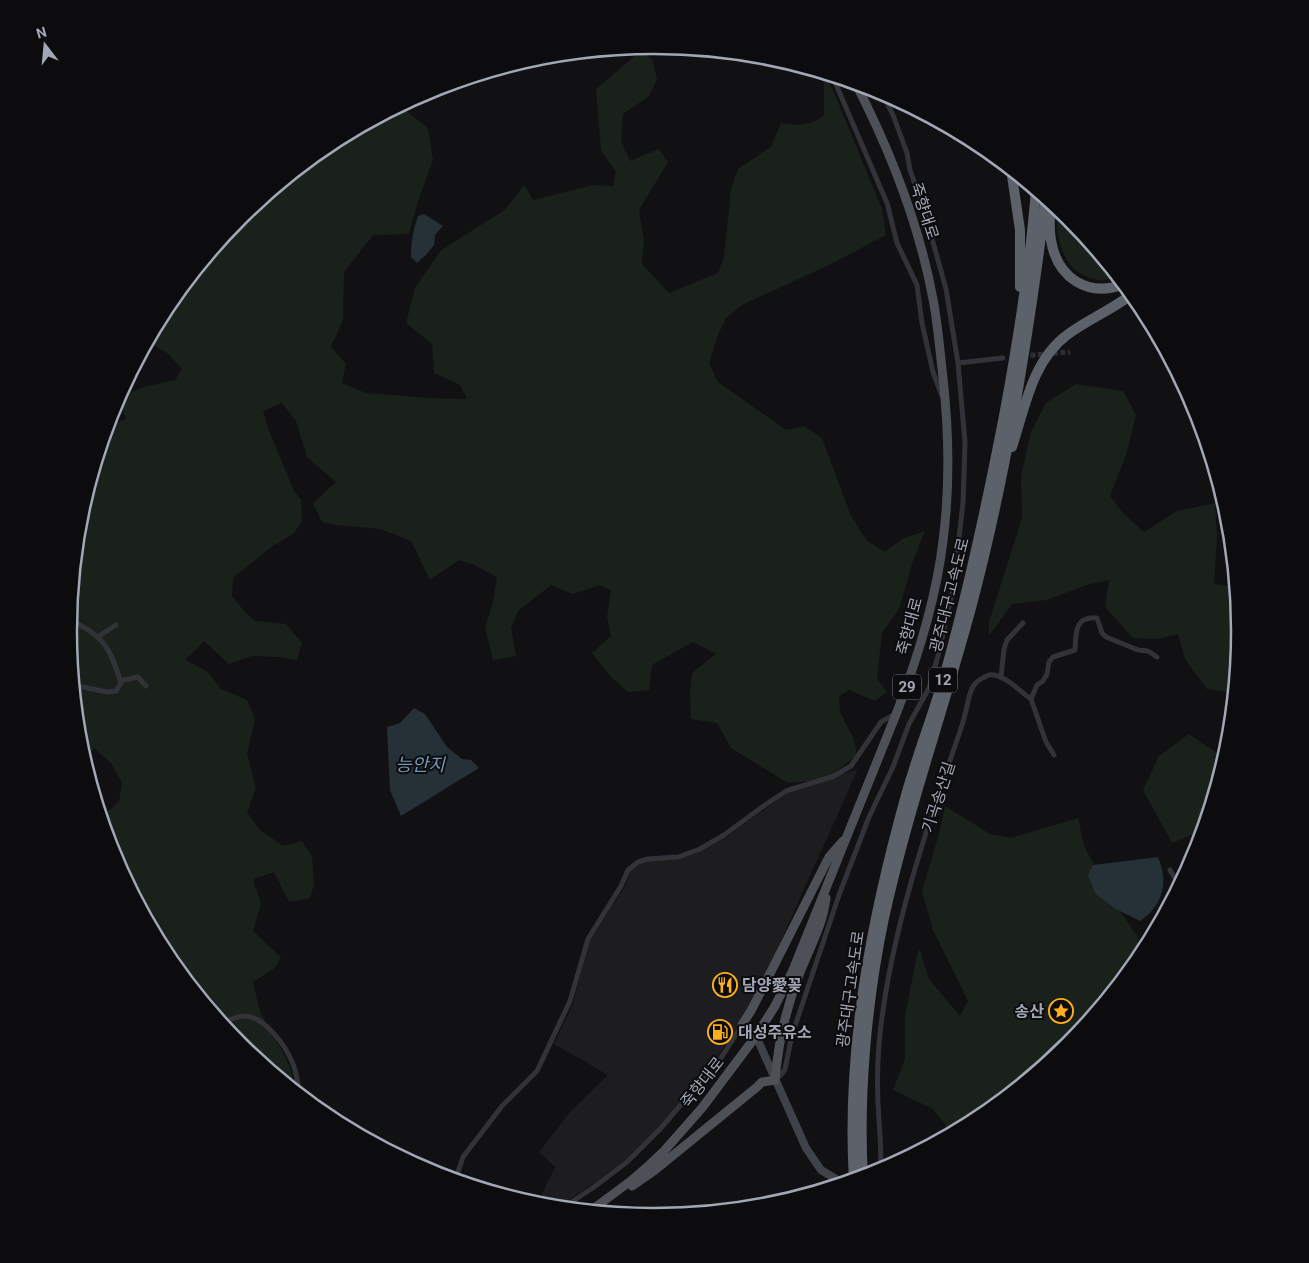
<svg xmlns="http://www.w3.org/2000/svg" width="1309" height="1263" viewBox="0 0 1309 1263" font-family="Roboto,'Noto Sans KR',sans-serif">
<rect width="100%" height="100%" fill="#111113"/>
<path fill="#1d1d20" d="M858,769l-105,234 -34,52 -62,74 -32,31 -31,23 -38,25 -19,-2 5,-12 13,-27 -16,-15 31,-40 38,-37 -54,-31 19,-40 16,-63 37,-56 4,-14 9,-7 10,-4 29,-1 24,-8 23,-13 62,-45z"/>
<path fill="#19211a" d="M641,51l11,8 5,20 -8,17 -26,18 -2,27 9,20 29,-12 9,13 -29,48 5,31 -2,23 27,29 49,-20 6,-16 7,-69 7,-19 33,-22 10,-24c15,3 31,3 43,-8v-42l12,24 46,112 4,26 -57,30 -87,40 -16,13 -8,17 -9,28 9,19 68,48 18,-4 18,12 29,78 16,25 18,11 17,-13 23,-8 -12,30 -14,48 -17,24 -5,46 10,13 -12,9 -26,-11 -10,6 1,16 14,28 3,15 -23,18 -25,8 -21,2 -57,-35 -14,-25 -26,-4 -1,-26 2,-20 24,-19 -23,-12 -41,23 -3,25 -21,2 -17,-15 -19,-24 19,-17 -4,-19 4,-27 -11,-5 -27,9 -22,-9 -33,26 -7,17 5,28 -23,4 -8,-33 8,-24 4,-26 -23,-12 -15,-5 -29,20 -19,-39 -30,-12 -46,-4 -13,-3 -9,-19 23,-21 -29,-25 -11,-36 -14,-18 -19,8 5,17 26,63 7,9 1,22 -9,12 -22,13 -38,31 -1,18 13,16 10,9 31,3 16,19 -5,17 -18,-3 -27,-1 -23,8 -25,-23 -19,19 22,11 14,18 26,11 8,19 -8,35 9,35 -9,23 12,17 24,17 19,-5 10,15 2,29 -4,13 -21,4 -15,-30 -21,7 8,25 -8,27 28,26 -6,11 -22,14c3,12 5,26 11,37 12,24 30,44 30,71l-54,-44 -47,-57 -5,-11 -27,-31 -46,-87 -3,-18 -5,-5 -6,-20 18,-15 3,-19 -10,-19 -18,-16 -7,11h-4l-4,-13 -11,-115 11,-114 28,-91 19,-7 -8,-22 1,-1 25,-9 31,-7 7,-11 -15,-16 -19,-11 19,-37 73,-88 89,-73 71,-38 28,22 5,32 -14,38 -10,36 -36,1 -29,37 -1,48 -12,27 15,17 -4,19 24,10 63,5 38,1 -7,-14 -26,-12 -2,-29 -26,-21 9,-35 26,-38 64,-40 19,-25 9,15 60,-15 20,1 3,-14 -15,-22 -5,-61z
M1057,207l12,10 49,59c-11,5 -19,6 -30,1 -4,-2 -10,-4 -14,-8 -15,-16 -19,-41 -17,-62z
M1076,384l47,7 13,24 -10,40 -16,41 13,17 21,19 33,-21 38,-8 2,34 -3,47 23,3 4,45 -6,61 -28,-4 -22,-30 -7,-25 -19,5 -26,-1 -28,-31 4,-27 -22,5 -41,15 -34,4 -23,32v-14l33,-104 -1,-42 10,-44 15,-29z
M1189,734l37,25 -22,71 -32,13 -29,-53 16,-34z
M945,806l45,28 21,4 67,-20 6,28 33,61 21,30v25l-69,84 -89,73 -28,15 -19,-25 -40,-19 12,-31v-43l10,-51 4,-17 10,31 31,37 8,-15 -35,-71 -11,-39 17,-57z"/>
<path fill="#263037" d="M424,214l19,12 -8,9 -1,10 -8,10 -9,8 -6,-6c0,-15 2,-27 7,-41z
M414,708l11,6 22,33 15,12 9,1 8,8 -78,48 -11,-26 -3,-63 13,-4z
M1158,857c11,26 5,48 -18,64l-26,-13 -17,-13 -3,-4 -6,-16 5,-10z"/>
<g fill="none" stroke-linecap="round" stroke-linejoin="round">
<path stroke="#2e2f33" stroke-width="5" stroke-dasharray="5 2.5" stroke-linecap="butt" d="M1023,356l47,-4"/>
<path stroke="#323338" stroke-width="5" d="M832,75l55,128 10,40 20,42 5,38 11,49 9,24
M958,363l45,-5
M72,586l4,-2
M69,619c35,18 40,26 52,64l-5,8 -9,1 -34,-7
M99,636l17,-11
M1001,677l3,-28 3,-9 16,-17
M120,681l18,-4 8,9
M1031,699l15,43 8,13
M1170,870l6,10 -8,21 2,4
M220,1022c8,-1 15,-5 23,-6 21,-1 43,30 50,48 4,10 5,20 6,30
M775,1080l7,-6 3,-5 7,-34 47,-140 30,-78 24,-50 16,-43 20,-36 9,-32 15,-67 10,-86 2,-61 -7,-79 -12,-74 -23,-83 -13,-36 -3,-17 -14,-38 -12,-24
M880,1173c2,-19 0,-35 -1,-53 -2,-25 -2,-51 0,-76 9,-100 44,-206 77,-301 3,-9 7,-19 9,-29 3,-9 3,-20 9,-29 3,-4 10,-8 15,-10 12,-3 32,17 42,24l6,-14 6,-4 4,-7 2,-12 4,-5 22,-7c1,-16 -1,-34 22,-32l5,15 4,4 32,13 10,1 9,6
M455,1181l8,-24 39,-51 35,-35 33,-70 18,-62 33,-53 7,-16 10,-8 10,-3 30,-2 22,-8 24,-14 41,-30 21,-14 48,-15 17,-10 30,-44 14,-8
M561,1209l33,-22 33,-25 33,-33 61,-71 21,-33"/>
<path stroke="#3f4248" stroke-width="8" d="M742,1025l14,11 50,112 15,22 23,14"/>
<path stroke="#4d5057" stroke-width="9" d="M742,1025l10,-16 77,-152 14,-16
M632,1186l23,-16 102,-83 5,-5 13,-2c3,-35 11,-72 24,-105 10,-26 24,-50 27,-77
M589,1212l43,-32 14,-12 18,-17 38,-43 54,-72 19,-30 18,-36 104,-258c21,-55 39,-112 46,-171 7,-54 6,-109 0,-163 -3,-26 -5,-53 -10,-79 -14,-75 -43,-149 -78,-217"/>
<path stroke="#5d6169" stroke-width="10" d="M1011,169l9,61v57
M1050,209c0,10 -1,21 1,31 6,38 37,58 73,44
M1012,447c13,-39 20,-86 55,-112 21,-16 45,-25 65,-41
M863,1178c-5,-83 4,-179 21,-260 23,-105 59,-206 87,-310 36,-135 58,-272 75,-411
M854,1181c-8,-132 17,-260 52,-386 13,-46 31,-90 43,-136 22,-80 39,-161 55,-243 14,-75 26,-150 32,-226"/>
</g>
<defs>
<symbol id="restaurant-ring" viewBox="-11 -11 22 22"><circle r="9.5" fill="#0c0c0e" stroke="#ffaf1c" stroke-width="1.5"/><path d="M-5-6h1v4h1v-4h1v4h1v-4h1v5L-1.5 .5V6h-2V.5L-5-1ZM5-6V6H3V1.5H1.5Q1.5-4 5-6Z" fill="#ffaf1c"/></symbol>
<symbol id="sight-ring" viewBox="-11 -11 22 22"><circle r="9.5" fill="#0c0c0e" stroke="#ffaf1c" stroke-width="1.5"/><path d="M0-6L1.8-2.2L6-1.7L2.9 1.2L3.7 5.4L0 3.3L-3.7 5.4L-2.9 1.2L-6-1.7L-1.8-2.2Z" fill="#ffaf1c"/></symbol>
<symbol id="fuel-ring" viewBox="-11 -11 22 22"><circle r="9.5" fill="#0c0c0e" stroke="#ffaf1c" stroke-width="1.5"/><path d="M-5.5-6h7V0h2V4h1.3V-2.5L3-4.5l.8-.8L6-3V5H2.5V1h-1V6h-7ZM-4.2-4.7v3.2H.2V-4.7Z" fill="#ffaf1c"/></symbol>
</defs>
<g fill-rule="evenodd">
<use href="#restaurant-ring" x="711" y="971" width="28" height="28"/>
<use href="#sight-ring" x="1047" y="997" width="28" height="28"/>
<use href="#fuel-ring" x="706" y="1018" width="28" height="28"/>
</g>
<g text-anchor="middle" stroke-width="4" stroke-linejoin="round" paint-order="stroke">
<g fill="#0c0c0e" stroke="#747883" stroke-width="1">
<rect x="929" y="667.5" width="28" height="25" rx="4"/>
<rect x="893" y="674.5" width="28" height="25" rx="4"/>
</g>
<g font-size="15" font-weight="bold" fill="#a1a7b5">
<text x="943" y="685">12</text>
<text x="907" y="692">29</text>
</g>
<g font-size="16" fill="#a1a7b5" stroke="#0c0c0e">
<text transform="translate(925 211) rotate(72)" y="6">죽향대로</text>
<text transform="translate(949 595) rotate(-76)" y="6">광주대구고속도로</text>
<text transform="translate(909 626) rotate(-75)" y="6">죽향대로</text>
<text transform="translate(938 797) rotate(-72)" y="6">기곡송산길</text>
<text transform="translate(850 989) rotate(-82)" y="6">광주대구고속도로</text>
<text transform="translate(702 1082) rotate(-52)" y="6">죽향대로</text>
</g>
<g font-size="16" font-weight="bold" fill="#a1a7b5" stroke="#0c0c0e" text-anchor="start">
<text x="742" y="991">담양愛꽂</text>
<text x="1044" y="1017" text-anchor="end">송산</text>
<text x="738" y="1038">대성주유소</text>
</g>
<g font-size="18" font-style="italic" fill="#7497b3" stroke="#0c0c0e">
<text x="420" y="771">능안지</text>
</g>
</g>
<path d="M0 0H1309V1263H0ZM77 631a577 577 0 1 1 1154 0a577 577 0 1 1-1154 0Z" fill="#0c0c0e" fill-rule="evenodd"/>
<path fill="none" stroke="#a1a7b5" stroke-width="2.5" d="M77 631a577 577 0 1 1 1154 0a577 577 0 1 1-1154 0Z"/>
<g transform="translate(45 45) rotate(344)" stroke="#0c0c0e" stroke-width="4" paint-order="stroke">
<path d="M0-4L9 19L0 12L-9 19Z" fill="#a1a7b5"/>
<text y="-8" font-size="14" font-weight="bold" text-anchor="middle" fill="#a1a7b5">N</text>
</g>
</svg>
